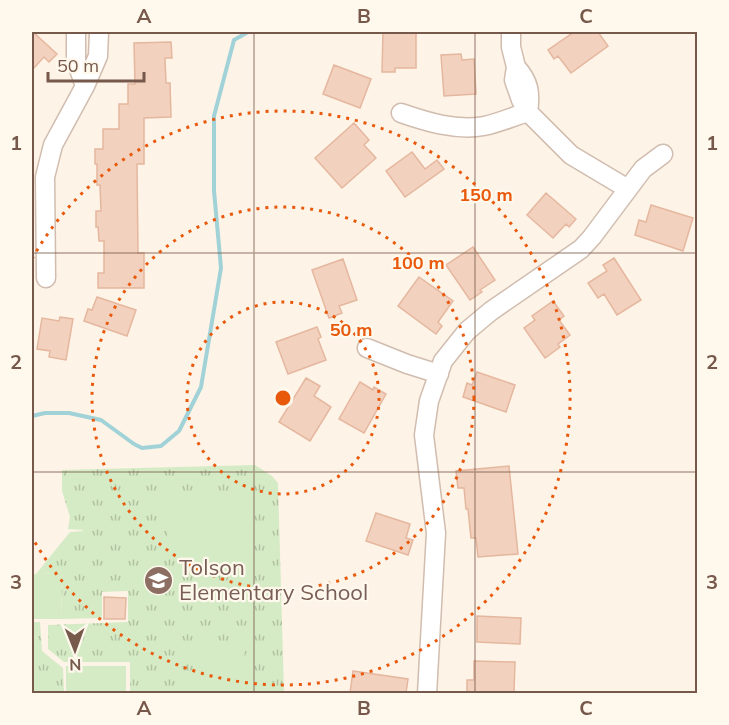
<svg xmlns="http://www.w3.org/2000/svg" width="729" height="725" viewBox="0 0 729 725" font-family="Mulish,sans-serif">
<defs>
<pattern id="grass-tufts" width="24" height="20" patternUnits="userSpaceOnUse" patternTransform="scale(1.5)"><rect width="24" height="20" fill="#d5ebc5"/><path d="M3 7l-1-3M5 7V3M7 7l1-3M15 17l-1-3M17 17v-4M19 17l1-3" fill="none" stroke="#b2c1a2"/></pattern>
</defs>
<rect width="100%" height="100%" fill="#fdf3e7"/>
<path fill="url(#grass-tufts)" d="M255,465l17,11 6,7 6,210h-154v-31h-66l-16,-13v-24l80,-3v-31l-26,1v26l-40,1 -1,-46 -25,1 34,-42 13,-1v-1l-15,-1 2,-12 -8,-26v-21z
M32,622h8l2,29 21,17 1,25h-32z"/>
<path fill="#d5ebc5" d="M240,496l12,6 -5,74c-31,1 -51,-2 -71,-29 -5,-7 -11,-17 -13,-25 -1,-8 -1,-17 -1,-24z
M61,573l1,46h-30v-45z
M244,641l2,52h-47l-2,-50z
M66,666h60v27h-60z"/>
<g fill="none" stroke-linecap="round" stroke-linejoin="round">
<path stroke="#a1d2d8" stroke-width="4" d="M32,416l13,-3h24l32,7 33,24 8,4 19,-2 18,-15 22,-44 20,-119 -7,-77v-75l20,-76 14,-8
M577,694h4"/>
</g>
<path fill="#f2d1be" stroke="#e5b79f" stroke-width="1.5" d="M32,32h1l24,22 -8,8 -5,-5 -12,13z
M383,32h33v36h-21v4h-13z
M574,32h24l10,14 -37,27 -13,-17 -4,3 -6,-9z
M171,42l1,16h-7l1,25h4l1,34 -27,1v46h-7l1,89h6v35h-46v-15h6v-32h-5l-1,-14h-2v-16h5l-1,-26h-3v-21h-2v-15h8v-20h16v-25h9v-20h7l-1,-41z
M461,54l1,6 12,-1 2,35 -32,2 -3,-41z
M334,65l37,14 -11,29 -37,-14z
M354,123l15,17 -5,5 12,13 -34,30 -27,-30z
M412,152l13,17 12,-9 7,9 -39,28 -19,-26z
M546,193l30,26 -7,8 -3,-3 -13,14 -26,-23z
M651,205l42,13 -10,33 -48,-16 4,-15 7,2z
M473,247l22,33 -15,10 2,2 -12,8 -24,-35z
M614,258l27,42 -24,15 -13,-21 -6,4 -10,-15 19,-12 -4,-6z
M343,259l14,41 -18,6 3,7 -13,5 -17,-48z
M419,277l34,24 -15,21 4,4 -6,8 -38,-28z
M97,297l39,13 -9,26 -43,-15 4,-12 4,1z
M553,301l11,15 -5,4 11,15 -12,9 2,3 -15,11 -21,-30 11,-8 -3,-4z
M60,317l13,2 -7,41 -17,-3 1,-6 -13,-2 5,-31 17,3z
M317,327l4,10 -3,2 8,21 -38,14 -12,-32z
M477,372l38,13 -9,27 -43,-15 4,-14 5,2z
M306,378l14,8 -6,10 17,11 -21,34 -31,-19z
M360,382l13,8 1,-3 12,7 -22,39 -25,-14z
M509,466l9,88 -40,3 -2,-19h-5l-3,-29h-2l-2,-21h-6l-2,-17z
M376,513l34,11 -4,14 7,2 -5,15 -42,-14z
M104,597l22,1 -1,21h-21z
M477,616l44,2 -1,26 -43,-2z
M474,661l41,1 -1,31h-47v-13h7z
M353,671l55,8 -2,14h-56z"/>
<g fill="none" stroke-linecap="round" stroke-linejoin="round">
<defs>
<path id="minor" d="M76,32v29l9,25 13,-30 1,-24
M511,32v15l5,20 -2,13 7,20 7,12c3,-19 1,-31 -12,-45
M401,113c26,9 55,18 83,13 15,-3 30,-10 44,-14l43,43 57,34
M46,278l-1,-101 8,-32 32,-59
M367,348l40,16 32,10
M427,694l9,-161 -12,-98 5,-34 14,-40 24,-30 24,-20 90,-62 11,-12 51,-68 20,-15"/>
</defs>
<use href="#minor" stroke="#d1bdaf" stroke-width="21"/>
<use href="#minor" stroke="#fff" stroke-width="18"/>
</g>
<path fill="none" stroke="#77594b" stroke-width="1.5" stroke-opacity="0.55" d="M254,32v662M475,32v662M32,253h666M32,472h666"/>
<g fill="none" stroke="#e8590c" stroke-width="3" stroke-dasharray="3 6">
<circle cx="283" cy="398" r="96"/>
<circle cx="283" cy="398" r="191"/>
<path d="M32 259A287 287 0 1 1 32 537"/>
</g>
<defs>
<symbol id="school-disc" viewBox="-11 -11 22 22"><circle r="9.5" fill="#8d6e63" stroke="#fff8ed"/><path d="M0-5L7-2L0 1L-7-2ZM-4 1L0 2.5L4 1V4Q0 6-4 4Z" fill="#fff"/></symbol>
</defs>
<g fill-rule="evenodd">
<use href="#school-disc" x="142" y="564" width="33" height="33"/>
</g>
<g text-anchor="middle" stroke-width="4.5" stroke-linejoin="round" paint-order="stroke">
<g font-size="22" fill="#785e54" stroke="#fff8ed" text-anchor="start">
<text x="179" y="575">Tolson<tspan x="179" dy="25">Elementary School</tspan></text>
</g>
</g>
<circle cx="283" cy="398" r="9" fill="#e8590c" stroke="#fff8ed" stroke-width="3"/>
<g font-size="18" text-anchor="middle" font-weight="bold" fill="#e8590c" stroke="#fff8ed" stroke-width="4.5" stroke-linejoin="round" paint-order="stroke">
<text x="486" y="201">150 m</text>
<text x="418" y="269">100 m</text>
<text x="351" y="336">50 m</text>
</g>
<rect width="729" height="725" fill="none" stroke="#fff8ed" stroke-width="66"/>
<g transform="translate(75 650) rotate(179)" stroke="#fff8ed" stroke-width="4.5" paint-order="stroke">
<path d="M0-4.5L10 22L0 15L-10 22Z" fill="#77594b"/>
<text y="-9" font-size="16" font-weight="bold" text-anchor="middle" fill="#77594b">N</text>
</g>
<path d="M48 72v9h96v-9" fill="none" stroke="#77594b" stroke-width="3"/>
<text x="57" y="72" font-size="18" fill="#77594b" stroke="#fff8ed" stroke-width="4.5" paint-order="stroke">50 m</text>
<rect x="33" y="33" width="663" height="659" fill="none" stroke="#77594b" stroke-width="2"/>
<g font-size="20" text-anchor="middle" font-weight="bold" fill="#77594b">
<text x="144" y="23">A</text>
<text x="364" y="23">B</text>
<text x="586" y="23">C</text>
<text x="16" y="150">1</text>
<text x="712" y="150">1</text>
<text x="16" y="369">2</text>
<text x="712" y="369">2</text>
<text x="16" y="589">3</text>
<text x="712" y="589">3</text>
<text x="144" y="715">A</text>
<text x="364" y="715">B</text>
<text x="586" y="715">C</text>
</g>
</svg>
